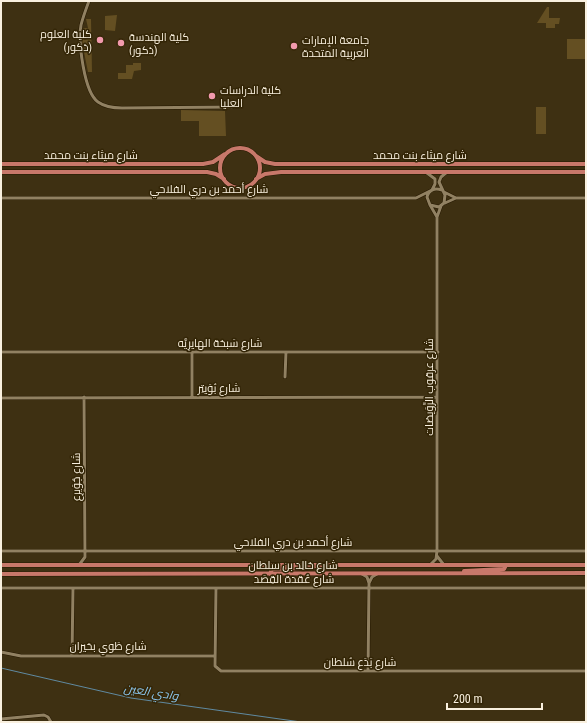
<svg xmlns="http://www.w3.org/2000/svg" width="587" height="723" viewBox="0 0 587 723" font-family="'Roboto Condensed',Cairo,sans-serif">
<rect width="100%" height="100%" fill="#3e3012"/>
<path fill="#644f22" d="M547,7h2v11h11l-1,6h-4v4h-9v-5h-9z
M117,15l-2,16 -10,-1v-14z
M86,19h5l1,53h-4l-6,-30 1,-14h5z
M567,39h19v20h-19z
M133,63h8v7l-7,1 -2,8h-14v-6h8v-8h7z
M536,107h10v27h-10z
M181,110l44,1 1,25h-27v-15h-18z"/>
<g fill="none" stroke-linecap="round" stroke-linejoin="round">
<path stroke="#608aa1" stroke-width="1" d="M1,668l130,30 170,24"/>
<defs>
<path id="minor" d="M89,1c-3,8 -6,16 -8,24 -3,17 3,67 17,77 7,5 16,6 24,6l110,-1
M427,173l8,6v5l-3,6
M442,190c-7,-2 -13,-1 -15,7l3,8 9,2 5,-4 1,-8 -6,-13 2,-5 6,-5
M444,192l12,6h130
M1,198h415l14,-7
M445,203l11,-5
M430,205l7,12v334l-1,8 -6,6
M437,217l4,-11
M1,352h437
M192,352v45
M285,377l1,-25
M1,398l436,-1
M1,551h585
M437,556l7,9
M79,565l6,-8 -1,-160
M362,574l5,3 2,6 -1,88
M369,583l3,-6 5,-3
M1,588h585
M216,588l-1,78 6,5h365
M1,652l20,4h194
M72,655l1,-67
M1,719l43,-4 4,2 3,5"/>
<path id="major" d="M220 168a20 20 0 1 1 40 0a20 20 0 1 1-40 0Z
M256,156l9,6 10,2h311
M1,164h202l10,-2 12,-8
M1,172h206l9,2 8,5
M256,179l9,-5 16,-2h305
M1,565h585
M464,571l40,-2 2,-4
M1,574l585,-1
M270,574l2,-5 35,-1 9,-2"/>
</defs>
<use href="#minor" stroke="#251800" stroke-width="4"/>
<use href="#major" stroke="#251800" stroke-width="5"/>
<use href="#minor" stroke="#918162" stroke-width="3"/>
<use href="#major" stroke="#c8786a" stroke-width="4"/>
</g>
<g fill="#f29aad" stroke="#342607" stroke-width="1.5">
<circle cx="100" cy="40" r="4"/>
<circle cx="121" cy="43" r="4"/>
<circle cx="294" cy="46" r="4"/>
<circle cx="212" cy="96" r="4"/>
</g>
<g text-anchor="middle" stroke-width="3" stroke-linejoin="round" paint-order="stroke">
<g font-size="11" fill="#f9f0df" stroke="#342607" text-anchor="start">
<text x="92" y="38" text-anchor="end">كلية العلوم<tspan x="92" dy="13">(ذكور)</tspan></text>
<text x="129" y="41">كلية الهندسة<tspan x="129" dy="13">(ذكور)</tspan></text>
<text x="302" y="44">جامعة الإمارات<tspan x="302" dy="13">العربية المتحدة</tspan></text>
<text x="220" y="94">كلية الدراسات<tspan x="220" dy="13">العليا</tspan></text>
</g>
<g font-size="11" fill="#f9f0df" stroke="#342607">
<text x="91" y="159">شارع ميثاء بنت محمد</text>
<text x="420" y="159">شارع ميثاء بنت محمد</text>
<text x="209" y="193">شارع أحمد بن دري الفلاحي</text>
<text x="220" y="347">شارع سَبخة الهايرِيَّه</text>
<text transform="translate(429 387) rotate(-90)" y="4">شارع عرقوب الرِّوَيضات</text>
<text x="219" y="392">شارع بُوَيتِر</text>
<text transform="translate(76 477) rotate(-90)" y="4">شارع جُوَيرِع</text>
<text x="293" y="546">شارع أحمد بن دري الفلاحي</text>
<text x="293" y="569">شارع خالِد بن سلطان</text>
<text x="294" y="583">شارع عُقدة القِصَد</text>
<text x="108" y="650">شارع طَوي بحَيران</text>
<text x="360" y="666">شارع بَدَع سُلطان</text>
</g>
<g font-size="12" font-style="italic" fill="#8ecaf3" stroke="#342607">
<text transform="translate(151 692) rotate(9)" y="4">وادي العين</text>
</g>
</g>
<rect width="587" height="723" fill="none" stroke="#f9f0df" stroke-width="4"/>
<path d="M447 703v6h95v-6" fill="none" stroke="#f9f0df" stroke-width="2"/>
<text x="453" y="703" font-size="12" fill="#f9f0df" stroke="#342607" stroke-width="3" paint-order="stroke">200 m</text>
</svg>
